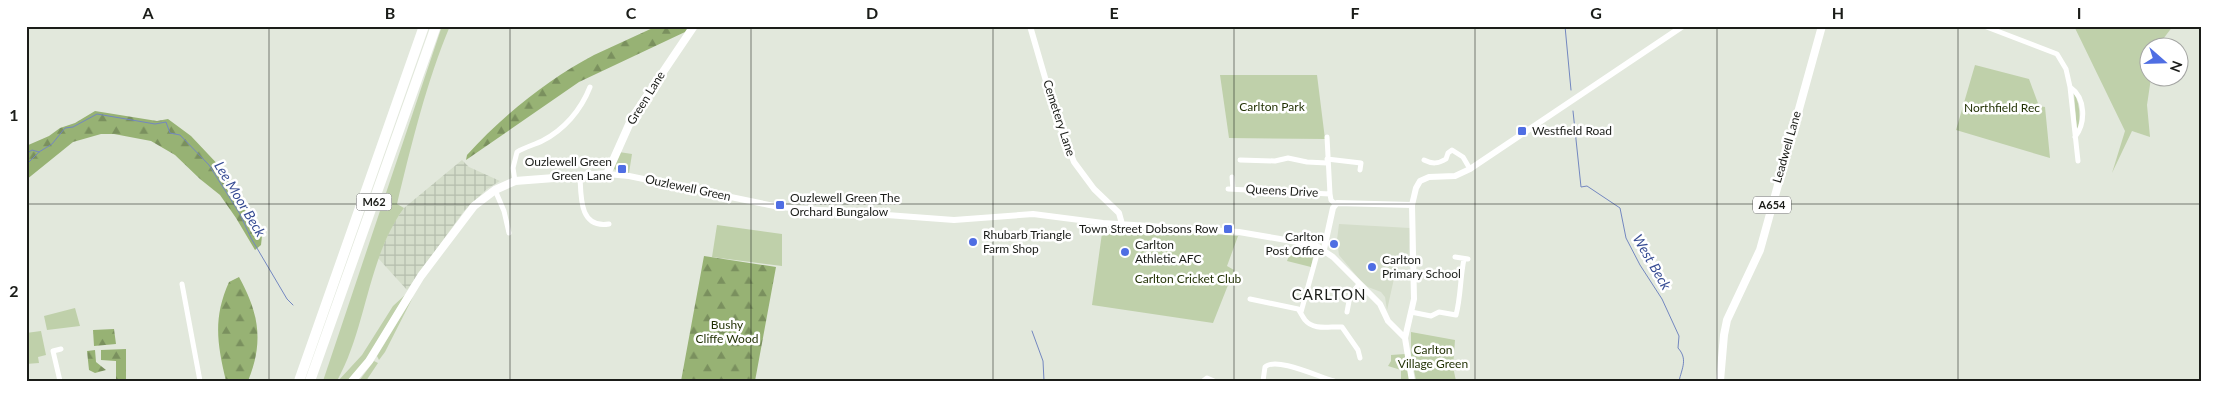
<svg xmlns="http://www.w3.org/2000/svg" width="2227" height="407" viewBox="0 0 2227 407" font-family="Lato,sans-serif">
<defs>
<pattern id="industrial-grid" width="8" height="8" patternUnits="userSpaceOnUse" patternTransform="scale(1.25)"><rect width="8" height="8" fill="#d4ddca"/><path d="M0 4h8M4 0v8" fill="none" stroke="#b5bdad"/></pattern>
<pattern id="forest-firs" width="22" height="20" patternUnits="userSpaceOnUse" patternTransform="scale(1.25)"><rect width="22" height="20" fill="#97b274"/><path d="M5 1l3.5 6h-7zM16 11l3.5 6h-7z" fill="#7a905e"/></pattern>
</defs>
<rect width="100%" height="100%" fill="#e2e8dc"/>
<path fill="#d4ddca" d="M1339,224l71,4 -2,39 -11,-2 -10,45 -2,-13 -4,-5 -13,-5 -8,-7 -21,-25 -2,-15z"/>
<path fill="url(#industrial-grid)" d="M462,160l7,7 31,14 -13,8 -23,22 -57,79 -29,-32 14,-33 12,-17z"/>
<path fill="#bfd0aa" d="M442,26h8c-23,54 -39,120 -53,178l7,4c-37,51 -37,119 -67,173h-14z
M2074,26h99l-16,21 -7,1v30h1l-4,27 3,32 -18,-6 -20,42 13,-42z
M1975,65l54,14 10,27 6,1 5,51 -94,-28z
M1317,75l8,64 -96,-1 -9,-63z
M2074,93c6,11 7,25 3,38z
M619,152l13,2 -3,19 -16,-4z
M717,225l65,9v32l-70,-9z
M1103,226l135,10 -11,30 7,4 -21,53 -121,-18z
M1293,246l19,4 2,3 -3,14 -24,-6z
M405,295l-39,65 -18,21h-10l24,-26 31,-49z
M413,297l-28,55 -6,8 -2,-4z
M75,308l5,18 -33,4 -3,-14z
M41,331l5,24 -8,2 1,6 -13,1v-31z
M1411,332l44,8 -2,27 3,14 -40,-1 -5,-24z
M1405,354l5,27h-9v-11l-13,-4 3,-5v-6z
M374,361l4,2 -12,18h-7z"/>
<path fill="url(#forest-firs)" d="M657,26h32l-4,6 -106,50 -113,78 1,-5c35,-39 80,-75 127,-100 21,-10 42,-19 63,-29z
M95,111l62,10 11,-2 23,17 33,35 38,65 -1,9 -6,5 -19,-32 -16,-23 -20,-16 -25,-24 -24,-14 -37,-7h-13l-28,8 -47,38v-34l23,-10 11,-8 15,-5z
M704,256l72,11 -21,114h-74z
M239,277c20,36 25,65 9,104h-22c-9,-38 -13,-63 3,-99z
M114,329l2,15 -22,2 -1,-16z
M126,349v32h-10v-20l-15,-1v-10z
M95,350l1,12 10,8 -11,3 -6,-3 -2,-19z"/>
<g fill="none" stroke-linecap="round" stroke-linejoin="round">
<path stroke="#7387c0" stroke-width="1" d="M1565,26l6,64
M1573,111l8,76 6,-1 33,22 6,30 14,27 22,34 17,37 -1,12c10,11 4,20 1,33
M26,154l6,-4 7,2
M26,165l13,-13 13,-8 13,-16 8,-1 24,-13 58,10 11,-2 4,11 10,2 29,30 31,49 11,24 36,61 6,6
M1032,331l11,30 1,20"/>
<path stroke="#fff" stroke-width="5" d="M1984,26l73,28 9,15 4,18c16,11 16,36 5,50
M2070,87l8,74
M1327,137l3,57 1,6 4,4
M1327,159l34,4 -1,7
M1240,160l35,1 13,-3 19,4 20,1
M1424,160c8,4 14,4 22,-1l2,-6 4,-3 11,7 7,12
M580,176c1,20 -1,53 29,48
M1232,177l1,12
M515,181l-2,-13 4,-16c8,-5 17,-7 25,-11 22,-11 39,-31 48,-54
M1228,189l102,5
M495,190l9,21 5,22
M1455,257l13,2
M182,284l18,97
M1250,299l48,10c3,4 4,7 7,11 9,11 25,6 37,7l16,23 2,8
M1301,312l18,-65
M1347,312l3,-16 9,-12
M1411,312l20,4 8,-4 17,3c5,-19 4,-37 8,-56
M60,381l-7,-30 8,-2
M1203,381l4,-3 7,3
M1263,381l2,-14c11,-11 56,11 69,14"/>
<path stroke="#fff" stroke-width="6" d="M1030,26l27,93 17,43 20,27 25,24 3,11
M607,174l22,2 150,31 175,13 79,-6 70,9 136,9 76,13 18,12 47,47 8,17 17,17 7,43
M1324,249l9,-41 4,-5 75,2
M1405,338l9,-39 -2,-94 4,-17 4,-7 9,-4 26,-1 15,-7 213,-143"/>
<path stroke="#fff" stroke-width="8" d="M352,381l17,-20 52,-85 53,-70 21,-16 20,-9 92,-7 25,-56 62,-92"/>
<path stroke="#fff" stroke-width="8" d="M1720,381l4,-46 3,-15 33,-70 62,-224"/>
<path stroke="#fff" stroke-width="10" d="M299,381l125,-355
M310,381l126,-355"/>
</g>
<path fill="none" stroke="#1b1d19" stroke-width="1" stroke-opacity="0.55" d="M269,26v355M510,26v355M751,26v355M993,26v355M1234,26v355M1475,26v355M1717,26v355M1958,26v355M26,204h2175"/>
<g fill="#4f6ee3" stroke="#fff" stroke-width="2">
<rect x="1517" y="126" width="10" height="10" rx="2.5"/>
<rect x="617" y="164" width="10" height="10" rx="2.5"/>
<rect x="775" y="200" width="10" height="10" rx="2.5"/>
<rect x="1223" y="224" width="10" height="10" rx="2.5"/>
<circle cx="973" cy="242" r="5"/>
<circle cx="1334" cy="244" r="5"/>
<circle cx="1125" cy="252" r="5"/>
<circle cx="1372" cy="267" r="5"/>
</g>
<g text-anchor="middle" stroke-width="5" stroke-linejoin="round" paint-order="stroke">
<g fill="#fff" stroke="#5f615e" stroke-width="1">
<rect x="356.5" y="193.5" width="35" height="17" rx="4"/>
<rect x="1753" y="196.5" width="38" height="17" rx="4"/>
</g>
<g font-size="11" font-weight="bold" fill="#1b1d19">
<text x="374" y="206">M62</text>
<text x="1772" y="209">A654</text>
</g>
<g font-size="12" fill="#1b1d19" stroke="#fff">
<text transform="translate(646 98) rotate(-58)" y="4">Green Lane</text>
<text transform="translate(1059 118) rotate(72)" y="4">Cemetery Lane</text>
<text transform="translate(1787 147) rotate(-74)" y="4">Leadwell Lane</text>
<text transform="translate(688 188) rotate(12)" y="4">Ouzlewell Green</text>
<text transform="translate(1282 191) rotate(3)" y="4">Queens Drive</text>
</g>
<g font-size="12" fill="#1f2f01" stroke="#fff">
<text x="1272" y="111">Carlton Park</text>
<text x="2002" y="112">Northfield Rec</text>
<text x="1188" y="283">Carlton Cricket Club</text>
<text x="727" y="329">Bushy<tspan x="727" dy="14">Cliffe Wood</tspan></text>
<text x="1433" y="354">Carlton<tspan x="1433" dy="14">Village Green</tspan></text>
</g>
<g font-size="12" fill="#1b1d19" stroke="#fff" text-anchor="start">
<text x="1532" y="135">Westfield Road</text>
<text x="612" y="166" text-anchor="end">Ouzlewell Green<tspan x="612" dy="14">Green Lane</tspan></text>
<text x="790" y="202">Ouzlewell Green The<tspan x="790" dy="14">Orchard Bungalow</tspan></text>
<text x="1218" y="233" text-anchor="end">Town Street Dobsons Row</text>
<text x="983" y="239">Rhubarb Triangle<tspan x="983" dy="14">Farm Shop</tspan></text>
<text x="1324" y="241" text-anchor="end">Carlton<tspan x="1324" dy="14">Post Office</tspan></text>
<text x="1135" y="249">Carlton<tspan x="1135" dy="14">Athletic AFC</tspan></text>
<text x="1382" y="264">Carlton<tspan x="1382" dy="14">Primary School</tspan></text>
</g>
<g font-size="14" font-style="italic" fill="#384d94" stroke="#fff">
<text transform="translate(240 199) rotate(59)" y="5">Lee Moor Beck</text>
<text transform="translate(1652 262) rotate(60)" y="5">West Beck</text>
</g>
<g font-size="15" letter-spacing="1" fill="#1b1d19" stroke="#fff">
<text x="1329" y="300">CARLTON</text>
</g>
</g>
<rect width="2227" height="407" fill="none" stroke="#ffffff" stroke-width="55"/>
<g transform="translate(2164 62) rotate(110)"><circle r="24" fill="#ffffff" stroke="#a4a5a3"/>
<path d="M0-4L9 19L0 12L-9 19Z" fill="#4f6ee3"/>
<text y="-8" font-size="14" font-weight="bold" text-anchor="middle" fill="#1b1d19">N</text>
</g>
<rect x="28" y="28" width="2172" height="352" fill="none" stroke="#1b1d19" stroke-width="2"/>
<g font-size="16" text-anchor="middle" font-weight="bold" fill="#1b1d19">
<text x="148" y="19">A</text>
<text x="390" y="19">B</text>
<text x="631" y="19">C</text>
<text x="872" y="19">D</text>
<text x="1114" y="19">E</text>
<text x="1355" y="19">F</text>
<text x="1596" y="19">G</text>
<text x="1838" y="19">H</text>
<text x="2079" y="19">I</text>
<text x="14" y="121">1</text>
<text x="14" y="297">2</text>
</g>
</svg>
